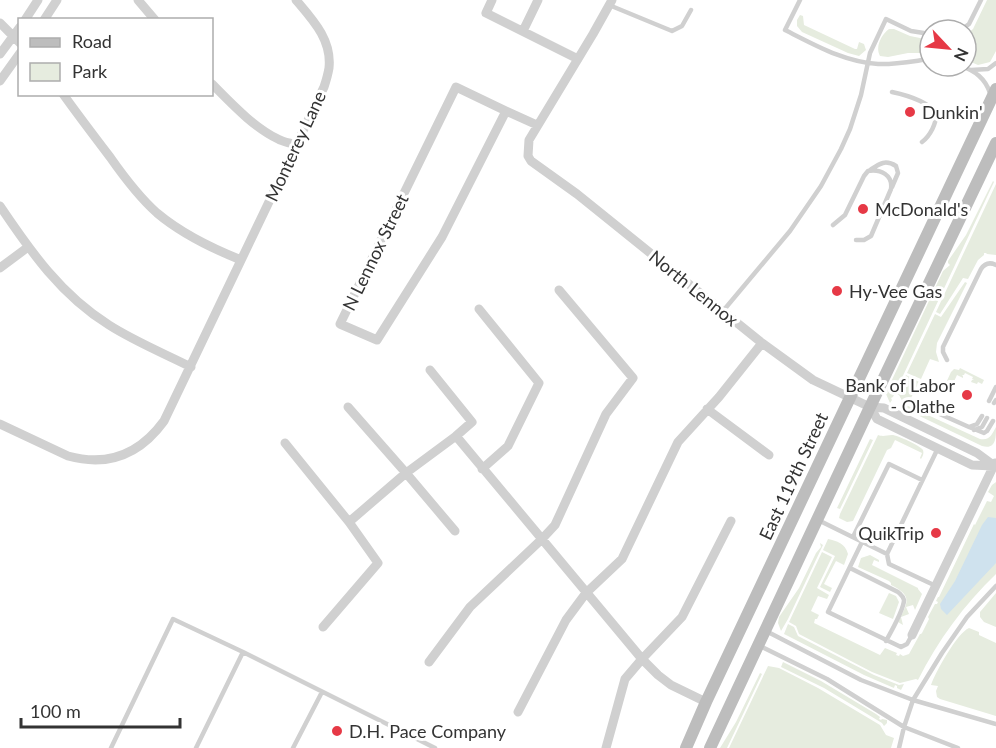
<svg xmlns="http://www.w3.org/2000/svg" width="996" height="748" font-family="Lato,sans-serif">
<rect width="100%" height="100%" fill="#fff"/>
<path fill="#e6ecdf" d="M987,0h9v51l-6,11 -12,3 -12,-5v-26l1,2 3,-2 -1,-2 4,-3z
M800,15l3,1 1,9 51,24h2l2,-7 5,2 2,6 -7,6 -11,-3 -46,-21 -5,-6v-6z
M889,29h5l16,7 20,4v13h-22l-20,4 -8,-1c-5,-9 1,-21 9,-27z
M993,181l1,1 -101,215 -2,1 1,2 -2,3 -4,-9 2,-5 1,1 2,-3 -1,-3 53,-113 7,-6 -2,-2v-2l18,-26z
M996,184v71l-9,-1 -1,-1h-2v2l-6,5 -10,19 -5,-1 -23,36 -4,-2z
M965,282l2,1 -30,60 -1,9 3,10 -9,-3 -9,20 -14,-6 28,-59 6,3z
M960,368l24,12 -2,4 -4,-2 -1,2 -6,-2 1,-2h2l-2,-1 1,-2 -8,-4 -1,2h-2l1,1v2l-6,-3 -6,13 -2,-1 1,-2 -2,1 -3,-1 6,-13 3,-3 5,1z
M906,375l13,7 -10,20h-2l-1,3 74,34c10,2 12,-5 16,-12 0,11 0,23 -14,19l-75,-36 -8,-15 -2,-1z
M878,435c6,2 8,0 14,0 5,0 29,11 31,15 1,4 0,6 -2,9l-1,-1 2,-5 -27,-13 -4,8 -4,2 -34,71 -6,1 -8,-4 1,-4z
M870,439l3,1 -33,69 -3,-1z
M996,482v92c-32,31 -58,66 -78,106l-2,-1 -16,4 -28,-11 -73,-38 -3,-8 -7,-4 33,-70 10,5 -15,31 12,7 -2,4 -9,-3 -7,15 8,4 -2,4h-2l-1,4 66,32 5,-7 12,5 -1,2 3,1 1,-2 3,2 6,-2 11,-20h1l1,-1 7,-14 -1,-2 7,-13h2l1,-2 -2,-1 2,-4h1l35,-73 1,1 12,-24 4,1 3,-6 -6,-4 4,-7z
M828,539c9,2 17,4 20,15l-4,11 -8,-4 -12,23 8,4 -2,4 -10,-5 15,-31 -12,-6z
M820,543l3,2 -35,74 -7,12 -3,-8 1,-6 20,-29 17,-35 5,-6z
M870,555l9,5v2l-5,-2 -2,5 46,23v1l4,5 -7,16 -2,-5 -7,2 3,7 -8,3 2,8 -5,-3c10,-20 15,-26 -7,-37v-2l-2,-2 -31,-14 3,-9z
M889,593l7,3 3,6 -6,17 -14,-6z
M996,593v34l-12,-5 -4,-5v-5z
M788,624l6,3 4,9 76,39 25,10 5,-1 -3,6 -4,-2v-2l-2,-1 -1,3 -30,-13 -76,-39 -4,-2z
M969,628l10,4v3l17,8v73l-56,-17 -3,-2 -1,-6 2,-5 -7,-1c4,-12 26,-52 38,-57z
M783,662l38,19 55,33 4,3 -1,2 2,1 1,-1 5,1v3l-3,3 -2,-3 -58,-35 -43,-21z
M768,666l11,2 39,20 62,37 6,10 8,3 -3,10h-162z
M760,673l2,1 -35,74h-7l16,-26z"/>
<path fill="#cfe2ee" d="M988,517l8,1v45l-49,52 -6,-6 -1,-5 15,-23 27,-56z"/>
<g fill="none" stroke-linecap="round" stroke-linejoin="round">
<path stroke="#d0d0d0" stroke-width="4.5" d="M800,0l-15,30c30,15 59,32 93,34 15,1 36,-3 52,-5
M609,5l63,26 10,-5 9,-16
M961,30l8,-6 12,-24
M961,66c14,5 24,12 29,27
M971,70l17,-1 8,-6
M892,92c14,3 35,9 44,21 1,10 -6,23 -14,29
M870,170c9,-6 15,-11 26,-4l2,7 -6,14
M833,225l12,-10 19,-39 4,-5c13,-2 25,4 23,18l-20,47 -7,4h-8
M723,311l67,-80 31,-45 20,-37 9,-20 11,-34 9,-42 16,-34 25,12 19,3
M947,360l-4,-8v-5l38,-78c4,-6 9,-7 15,-4
M989,401l7,-14
M994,403l2,-3
M924,407l45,20 8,-3 5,-8
M969,427l15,6 3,-2 6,-10
M974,430l8,-3 5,-9
M818,520l69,34
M853,537l36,-73 33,16
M862,542l-34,70 73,35 6,-3 5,-9
M850,568l48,24c3,3 5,4 6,8 0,9 -13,32 -18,41
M936,586l-47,-22 -2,-10 51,-106
M766,631l95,49 52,20 83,24
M760,646l67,33 77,48 54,21
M111,748l62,-129 70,33
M196,748l47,-96 192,96
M293,748l29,-56
M899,748l5,-21 9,-27 29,-47 25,-36 29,-31"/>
<path stroke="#d0d0d0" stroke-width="9" d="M138,0l17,20
M492,0l-6,13 92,46
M612,0l-19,34 -64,106 -1,16 3,5 46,33 185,149 51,37 57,27 14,1 4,2 89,43 19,14
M25,20l13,-20
M44,20l13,-20
M0,23l20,20
M523,31l15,-31
M0,54l20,-27
M0,81l20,-28
M212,84c18,18 42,44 66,55 5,3 12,4 18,6
M63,94c15,21 31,42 47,63 14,20 29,40 47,56 25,21 54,35 84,47
M506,111l-50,-24 -116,237 37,16 65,-103 64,-126 31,14
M0,206c31,46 61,89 109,119 25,16 54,28 82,42
M0,268l28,-21
M479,309l60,74 -31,63 -26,23
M430,370l42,52 -16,14
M348,407l58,66 49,58
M870,407l7,12 95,46 21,1
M707,409l62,46
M0,424l68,32c40,11 72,-2 96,-35l160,-334c2,-6 4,-13 5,-19 3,-28 -16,-48 -33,-68
M285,443l64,79 29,41 -55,64
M349,522l57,-49 50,-37 186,223 16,16 13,10 35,17
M912,635l83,-172
M429,662l41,-55 72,-68 13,-14 51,-111 27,-36 -74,-88
M518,712l48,-92 20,-27 36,-34 56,-117 41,-45 43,-54
M606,748l19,-69 17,-20 40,-42 49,-96"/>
<path stroke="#bdbdbd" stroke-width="12" d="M686,748l20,-46 290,-613
M710,748l160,-341 126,-264"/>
</g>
<g fill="#e63946" stroke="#fff" stroke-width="2">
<circle cx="910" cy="112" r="6"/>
<circle cx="863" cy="209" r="6"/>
<circle cx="837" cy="291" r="6"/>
<circle cx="967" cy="395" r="6"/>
<circle cx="936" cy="533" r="6"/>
<circle cx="337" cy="731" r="6"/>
</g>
<g text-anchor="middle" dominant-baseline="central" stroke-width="6" stroke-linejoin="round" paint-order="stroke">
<g font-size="18" fill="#333" stroke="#fff" text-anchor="start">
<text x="922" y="112">Dunkin'</text>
<text x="875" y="209">McDonald's</text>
<text x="849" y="291">Hy-Vee Gas</text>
<text x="955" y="385" text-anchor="end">Bank of Labor<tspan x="955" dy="21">- Olathe</tspan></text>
<text x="924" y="533" text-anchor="end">QuikTrip</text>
<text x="349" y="731">D.H. Pace Company</text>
</g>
<g font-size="18" fill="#333" stroke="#fff">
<text transform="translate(295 146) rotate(-65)">Monterey Lane</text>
<text transform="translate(375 252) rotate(-64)">N Lennox Street</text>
<text transform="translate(694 288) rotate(39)">North Lennox</text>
<text transform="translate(793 476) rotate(-65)">East 119th Street</text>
</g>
</g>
<rect x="18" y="18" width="195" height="78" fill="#ffffff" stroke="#adadad" stroke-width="1.5"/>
<rect x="30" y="38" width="30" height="9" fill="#bdbdbd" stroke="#adadad" stroke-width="1.5"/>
<text x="72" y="48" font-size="18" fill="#333333">Road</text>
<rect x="30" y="63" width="30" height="18" fill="#e6ecdf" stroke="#adadad" stroke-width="1.5"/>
<text x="72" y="78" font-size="18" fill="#333333">Park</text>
<g transform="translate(948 48) rotate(116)"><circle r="28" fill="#ffffff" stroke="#adadad" stroke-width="1.5"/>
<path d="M0-4.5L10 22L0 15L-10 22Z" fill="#e63946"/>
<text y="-9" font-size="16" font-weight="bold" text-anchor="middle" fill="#333333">N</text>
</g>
<path d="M21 718v9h159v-9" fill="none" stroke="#333333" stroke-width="3"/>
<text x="30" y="718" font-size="18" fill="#333333" stroke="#ffffff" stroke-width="4.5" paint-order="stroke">100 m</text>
</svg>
